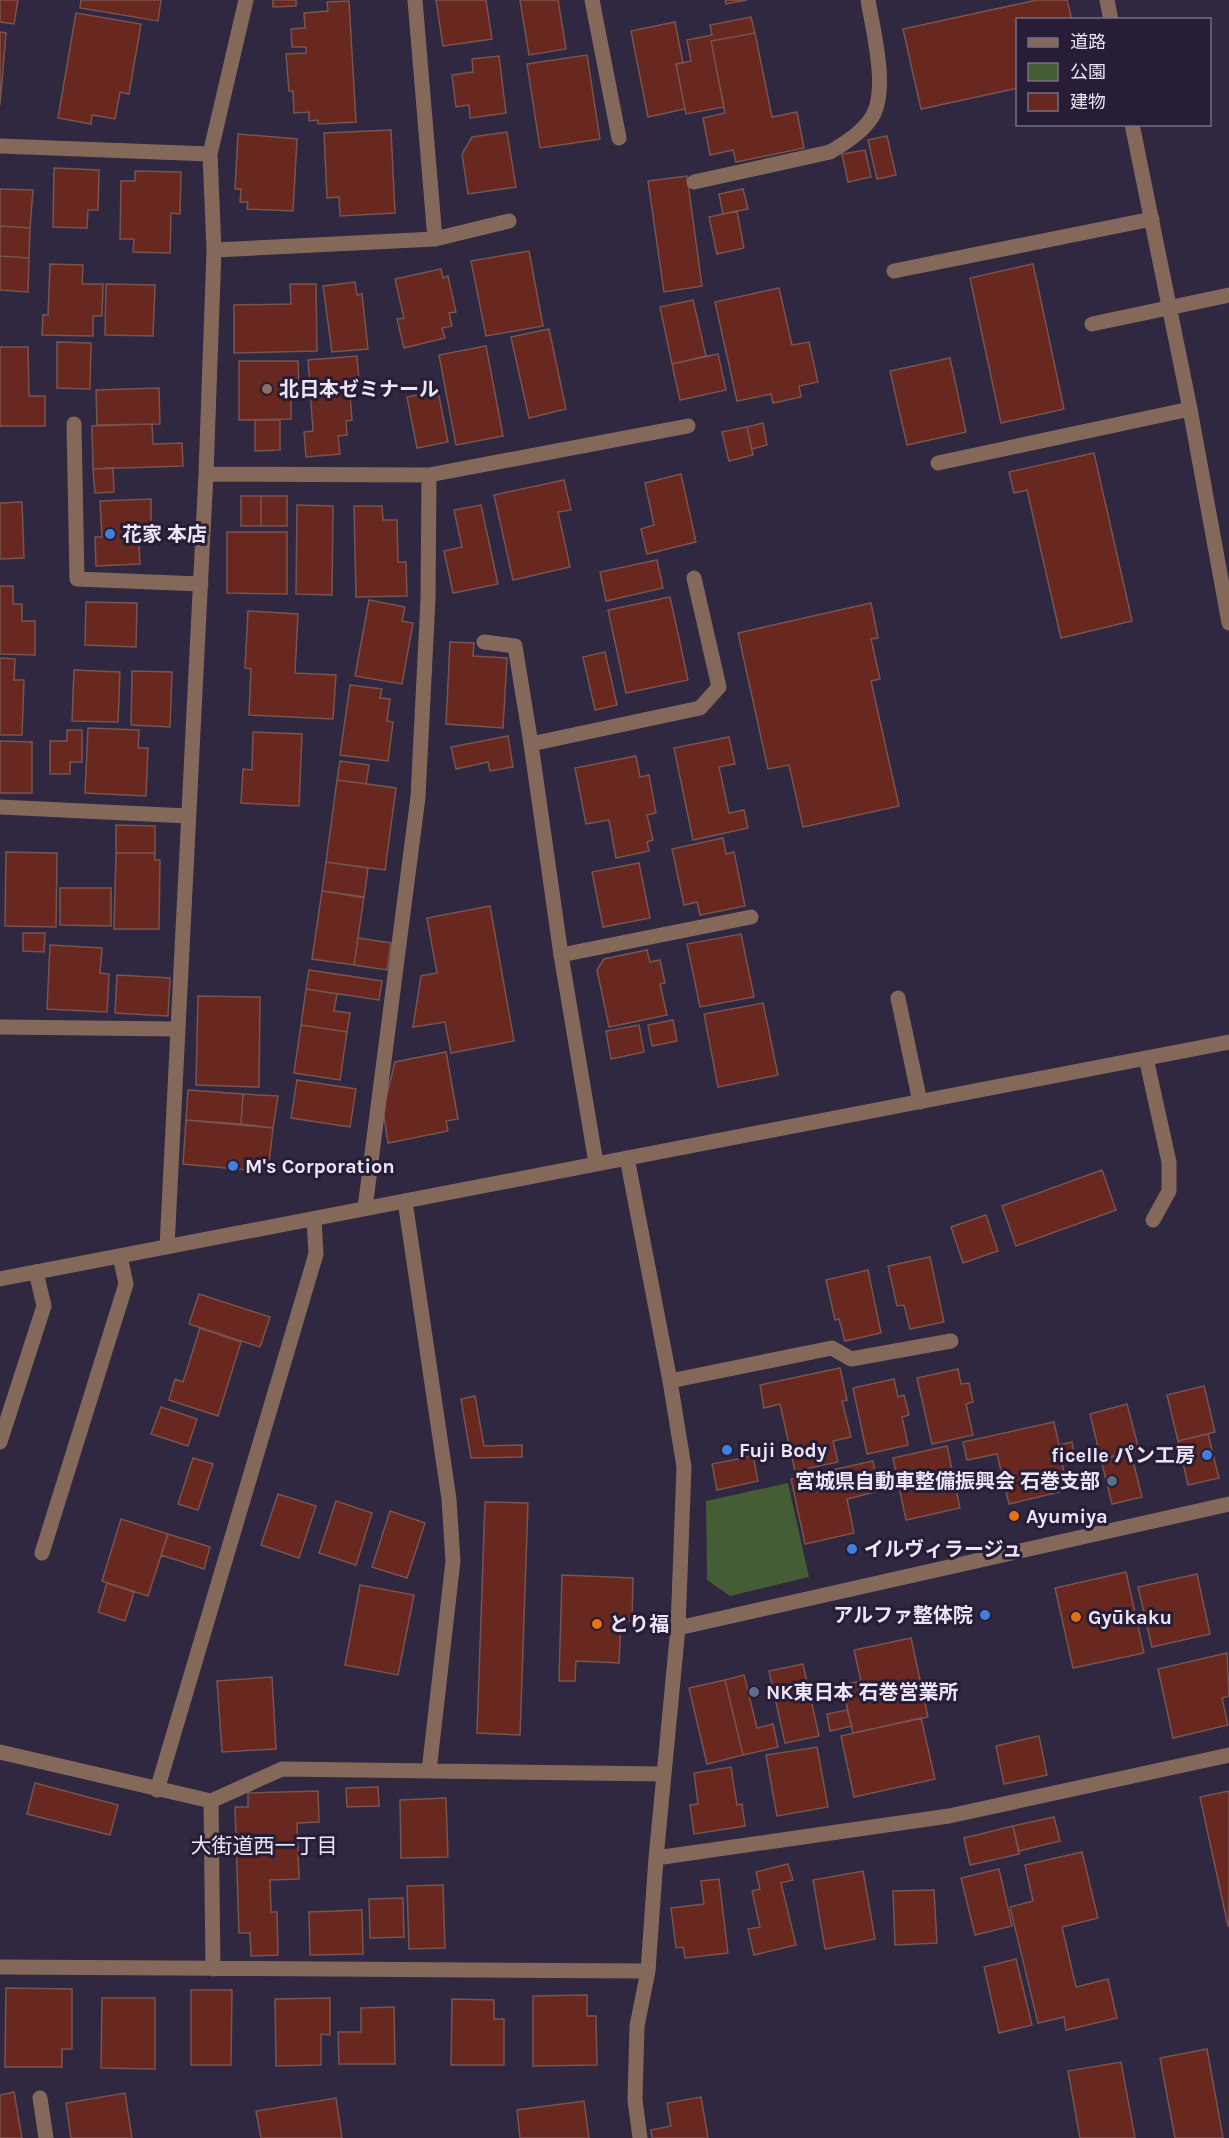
<svg xmlns="http://www.w3.org/2000/svg" width="1229" height="2138" font-family="Karla,'Noto Sans JP',sans-serif">
<rect width="100%" height="100%" fill="#302741"/>
<path fill="#455d34" d="M788,1483l21,94 -79,19 -23,-16 -1,-79z"/>
<path fill="#68271f" stroke="#77554f" stroke-width="1.5" d="M0,0h18l-4,24 -14,-2z
M81,0h80l-3,21 -78,-13z
M273,0h23v6l-23,1z
M436,0h50l6,39 -49,7z
M520,0h38l8,49 -37,6z
M725,0h22l-21,4z
M1037,0h30l5,20h-54v68l-97,21 -18,-80z
M349,1l7,121 -38,2v-4l-9,1v-9l-15,1 -1,-22h-4l-3,-37 20,-1v-6h-14l-1,-18 14,-1 -1,-15 24,-2 -1,-9z
M76,13l65,11 -12,70 -9,-2 -5,27 -23,-4 -1,9 -33,-6z
M751,17l4,16 -44,8 13,66 -38,7 -10,-50 15,-3 -4,-21 25,-5 -2,-10z
M675,22l8,41 -7,1 9,45 -37,8 -17,-86z
M0,32l6,1 -6,72z
M755,33l17,84 25,-5 7,36 -68,14 -3,-12 -23,5 -7,-37 22,-5 -14,-72z
M587,55l13,84 -60,9 -13,-84z
M499,56l7,57 -36,5 -1,-13 -13,2 -4,-32 21,-3 -1,-13z
M391,130l4,83 -55,3 -1,-19 -12,1 -3,-65z
M507,132l9,55 -48,7 -6,-40 10,-17z
M238,134l59,5 -4,72 -46,-2 1,-7h-8l1,-13h-6z
M887,136l9,39 -19,4 -9,-39z
M865,150l6,27 -23,5 -6,-28z
M54,168l45,2 -1,40h-10l-1,18 -34,-1z
M135,171l46,1 -1,42 -9,-1 -1,40 -37,-1 1,-13h-14l1,-58h14z
M687,176l15,110 -38,6 -16,-111z
M0,189l33,1 -3,38 -30,-2z
M743,189l5,20 -25,5 -4,-20z
M737,211l7,37 -27,6 -8,-37z
M0,226l30,2 -1,30 -29,-2z
M529,251l14,75 -57,10 -15,-75z
M0,256l29,2 -1,34 -28,-2z
M50,264l33,1 -1,19h21l-1,32h-9v20l-51,-1 1,-20h5z
M1033,264l31,145 -63,14 -31,-145z
M441,269l2,9 5,-2 8,36 -7,1 3,13 -10,2 3,10 -41,10 -7,-29 7,-1 -9,-39z
M355,282l2,13 5,-1 6,55 -36,3 -9,-66z
M106,284l49,1 -2,51 -48,-1z
M290,284h26l1,67 -83,2v-48l57,-1z
M779,288l13,57 17,-3 9,40 -19,4 2,11 -28,6 -2,-9 -34,7 -22,-99z
M693,300l13,56 -34,8 -12,-57z
M549,329l17,80 -37,9 -18,-81z
M57,342l34,1 -1,46 -33,-1z
M486,346l17,90 -47,9 -17,-90z
M0,347h28l1,49h16v30h-45z
M718,354l8,36 -46,10 -8,-36z
M357,356l2,25 -10,1 3,38 -6,1 1,14 -9,1 2,18 -34,3 -2,-25 9,-1 -5,-71z
M950,358l16,74 -59,13 -17,-74z
M239,361h59l1,29h-8v29l-52,1z
M159,388l1,36 -63,1 -1,-35z
M438,391l10,51 -31,6 -10,-51z
M255,420h25v30l-25,1z
M763,423l4,22 -15,4 -5,-22z
M152,424l1,20 29,-1 1,23 -90,3 -1,-43z
M747,427l6,28 -24,6 -7,-29z
M1094,453l38,168 -71,17 -34,-148 -13,3 -5,-21z
M113,468l1,24 -19,1 -2,-24z
M681,474l15,68 -49,12 -6,-25 13,-4 -9,-42z
M564,480l7,30 -13,2 12,55 -57,13 -19,-85z
M241,496h20v30h-20z
M261,496h26v30h-26z
M151,499v28h-13l2,37 -44,2 -1,-29h7l-2,-36z
M22,502l2,56 -24,1v-56z
M297,505l36,1 -1,89 -36,-1z
M481,505l17,79 -45,9 -9,-42 18,-4 -8,-37z
M354,506h28l1,14h14l1,42h8l1,34 -51,1z
M227,532h60v62l-60,-1z
M657,560l6,28 -57,13 -6,-29z
M0,586h13v18h9v17h13v34l-35,-1z
M670,597l18,83 -62,13 -18,-83z
M369,600l36,7 -3,14 11,2 -11,61 -47,-8z
M86,602l51,1 -1,44 -51,-2z
M871,603l7,35 -7,1 9,40 -9,2 28,125 -96,21 -14,-62 -21,4 -30,-136z
M248,611l50,3 -3,59 41,2 -3,44 -84,-4 2,-46 -6,-1z
M450,642l24,1 -1,13 34,2 -4,70 -57,-4z
M605,652l12,53 -22,5 -12,-53z
M0,658l15,1 -1,21h10l-2,55h-22z
M74,670l46,2 -2,50 -46,-1z
M132,671l40,1 -2,55 -39,-2z
M350,685l32,4 -2,9 10,1 -3,22 6,1 -5,39 -48,-6z
M88,728l51,2 -1,18h10l-2,48 -61,-3z
M67,730h15v32h-12v12h-20v-33h17z
M253,732l49,2 -3,72 -58,-3 2,-34 9,1z
M508,736l5,31 -23,4 -2,-9 -32,7 -5,-22z
M729,737l6,27 -16,3 10,46 15,-3 4,18 -55,12 -19,-92z
M0,741l32,1v51h-32z
M636,756l4,21 9,-2 7,38 -9,2 6,25 -6,2 2,9 -33,7 -7,-38 -23,4 -11,-56z
M340,761l29,4 -3,19 -29,-4z
M337,780l59,8 -11,82 -59,-8z
M116,825l39,1v27h-39z
M723,838l3,16 8,-2 11,54 -45,9 -3,-13 -13,3 -12,-56z
M6,852l51,1 -1,74 -51,-1z
M116,853h39v7h5l-1,69h-45z
M326,862l42,6 -4,30 -42,-7z
M639,863l11,55 -47,9 -11,-55z
M60,888h51v38l-51,-1z
M322,891l42,6 -10,68 -42,-6z
M490,906l24,135 -63,12 -6,-31 -32,5 8,-51 16,-3 -10,-55z
M23,933h22l-1,19 -21,-1z
M741,934l13,63 -54,10 -13,-63z
M358,938l33,5 -4,27 -33,-5z
M50,945l52,3 -2,25 9,1 -2,38 -60,-3z
M647,950l3,12 10,-2 5,23 -5,1 7,31 -58,12 -12,-57 7,-11z
M309,970l73,11 -3,19 -73,-11z
M117,975l53,3 -2,38 -53,-3z
M306,989l31,5 -3,17 16,2 -3,19 -46,-7z
M198,996l62,1 -1,90 -63,-2z
M763,1003l15,72 -60,12 -14,-73z
M673,1020l4,21 -25,5 -4,-21z
M301,1025l46,7 -7,48 -46,-7z
M639,1025l5,27 -33,7 -5,-28z
M446,1052l12,67 -12,2 2,10 -60,12 -5,-33 12,-48z
M297,1080l59,9 -6,38 -59,-9z
M188,1090l55,4 -2,30 -55,-4z
M243,1094l35,2 -5,32 -32,-4z
M186,1120l87,8 -5,44 -85,-8z
M1102,1170l14,40 -100,36 -14,-40z
M986,1215l12,36 -35,12 -12,-36z
M930,1257l14,65 -34,7 -6,-24 -7,1 -9,-40z
M868,1270l13,63 -36,8 -6,-22 -4,1 -9,-40z
M199,1294l71,23 -10,30 -71,-23z
M200,1328l41,14 -23,74 -49,-16 6,-21 8,3z
M840,1368l7,32 -5,1 9,36 -18,4 5,21 -43,9 -15,-67 -16,4 -4,-23z
M958,1369l3,15 8,-1 4,19 -7,2 7,31 -41,9 -15,-66z
M894,1379l4,18 6,-2 5,20 -7,2 6,28 -41,9 -14,-66z
M1204,1386l11,46 -37,9 -11,-46z
M475,1396l9,50 38,-1v12l-51,1 -10,-59z
M1127,1404l12,46 -38,9 -11,-45z
M161,1407l36,12 -9,27 -37,-12z
M1054,1422l5,23 13,-3 2,13 -13,3 7,32 -59,14 -12,-50 -30,6 -4,-18z
M1208,1434l11,44 -31,7 -10,-44z
M947,1446l13,62 -54,12 -13,-62z
M1131,1453l11,44 -30,7 -11,-45z
M753,1456l5,25 -41,9 -5,-26z
M193,1458l20,6 -15,46 -20,-6z
M873,1461l6,30 -32,8 7,34 -49,11 -14,-65z
M278,1494l38,12 -17,52 -38,-13z
M336,1501l36,12 -16,52 -37,-12z
M485,1502l43,1 -8,232 -43,-2z
M390,1511l35,12 -18,55 -35,-11z
M121,1519l47,15 -20,62 -46,-15z
M168,1534l42,13 -6,22 -43,-14z
M1126,1572l18,81 -71,15 -18,-80z
M1197,1574l13,60 -58,13 -14,-60z
M562,1575l71,3 -1,43 -11,-1 -2,43 -43,-2 -1,20h-16z
M107,1583l27,9 -9,29 -27,-9z
M360,1585l54,10 -16,80 -53,-10z
M911,1638l17,79 -75,16 -11,-48 19,-4 -7,-31z
M1227,1653l2,43 -7,2 6,27 -55,13 -15,-69z
M803,1664l16,72 -34,7 -16,-72z
M744,1675l13,53 16,-4 5,23 -35,8 -18,-75z
M272,1677l4,72 -54,3 -5,-71z
M725,1680l18,75 -36,9 -18,-76z
M847,1710l5,16 -22,5 -3,-17z
M921,1718l14,61 -81,18 -13,-61z
M1039,1736l8,39 -43,9 -8,-38z
M817,1747l11,60 -51,9 -11,-61z
M731,1767l6,38 5,-1 3,22 -51,8 -4,-29 8,-1 -4,-31z
M35,1783l83,22 -8,30 -83,-21z
M378,1787l1,19 -32,1 -1,-19z
M318,1791l1,31 -22,1 2,56 -29,1 1,32h6l1,43 -27,1 -1,-23h-11l-4,-126h13v-14z
M1229,1791v135h-1l-28,-129z
M446,1798l2,59 -47,1 -1,-58z
M1054,1817l6,24 -41,10 -6,-25z
M1013,1826l6,28 -49,11 -6,-27z
M1082,1852l16,66 -36,9 14,60 32,-8 9,39 -51,12 -2,-13 -26,6 -28,-116 23,-6 -8,-36z
M788,1864l5,16 -12,3 15,62 -42,10 -6,-26 12,-2 -8,-36 8,-2 -4,-17z
M999,1869l13,57 -37,9 -14,-57z
M863,1871l12,68 -50,10 -12,-69z
M719,1879l9,74 -43,5 -2,-11 -7,1 -5,-40 33,-4 -3,-23z
M443,1885l2,63 -36,1 -2,-63z
M934,1890l3,53 -42,2 -2,-54z
M403,1898l1,39 -34,1 -1,-39z
M362,1910l1,44 -53,1 -1,-43z
M1016,1959l16,66 -33,8 -15,-66z
M6,1988l66,1v60h-10v18h-57z
M191,1990h41l-1,75h-40z
M587,1995v21h9l1,49 -64,1v-70z
M102,1998h53v71l-54,-1z
M330,1998v37l-9,-1v31l-45,1 -1,-67z
M452,1999l42,1v19h10v46h-53z
M394,2007l1,57h-56l-1,-32h23v-24z
M1207,2049l16,89h-48l-15,-80z
M1121,2062l14,76h-55l-12,-67z
M14,2092l8,46h-22v-43z
M125,2093l7,45h-61l-5,-35z
M701,2097l7,41h-56l-1,-8 20,-4 -4,-23z
M336,2098l6,40h-81l-5,-27z
M584,2101l5,37h-69l-3,-28z"/>
<g fill="none" stroke-linecap="round" stroke-linejoin="round">
<path stroke="#846859" stroke-width="15" d="M592,0l27,138
M694,182l136,-30c14,-8 30,-18 40,-32 20,-26 3,-89 -2,-120
M894,271l258,-52
M1092,324l137,-29
M938,463l252,-54
M484,642l31,4 16,98
M561,955l190,-38
M898,998l22,104
M0,1027l177,2
M670,1381l162,-33 19,11 100,-18
M40,2098l6,40"/>
<path stroke="#846859" stroke-width="15" d="M415,0l20,239
M1107,0l4,20
M1132,124l58,285 39,214
M0,146l210,8
M214,250l221,-11 74,-18
M74,424l3,155 124,5
M206,474l223,1 259,-49
M0,807l188,9
M1146,1058l23,104v29l-16,29
M627,1158l43,223 14,86 -6,161 -22,230 -8,113 -11,55 -2,74 5,38
M596,1163l-35,-208 -30,-211 169,-36 19,-21 -25,-109
M405,1201l44,298 4,62 -24,210
M365,1208l53,-411 10,-198 1,-124
M167,1247l39,-773 8,-224 -4,-96 36,-154
M0,1442l44,-136 -8,-34
M42,1553l84,-269 -6,-28
M678,1628l551,-124
M0,1752l211,49 71,-32 381,5
M157,1790l159,-536 -2,-35
M211,1801l2,168
M656,1858l293,-42 280,-61
M0,1967l648,4"/>
<path stroke="#846859" stroke-width="15" d="M0,1279l1229,-237"/>
</g>
<circle fill="#8d6e63" stroke="#271d36" stroke-width="2" cx="267" cy="389" r="6"/>
<g fill="#3f7fe0" stroke="#271d36" stroke-width="2">
<circle cx="110" cy="534" r="6"/>
<circle cx="233" cy="1166" r="6"/>
<circle cx="727" cy="1450" r="6"/>
<circle cx="1207" cy="1455" r="6"/>
<circle cx="852" cy="1549" r="6"/>
<circle cx="985" cy="1615" r="6"/>
</g>
<g fill="#5c6f8a" stroke="#271d36" stroke-width="2">
<circle cx="1112" cy="1481" r="6"/>
<circle cx="754" cy="1692" r="6"/>
</g>
<g fill="#e8710a" stroke="#271d36" stroke-width="2">
<circle cx="1014" cy="1516" r="6"/>
<circle cx="1076" cy="1617" r="6"/>
<circle cx="597" cy="1624" r="6"/>
</g>
<g text-anchor="middle" dominant-baseline="central" stroke-width="6" stroke-linejoin="round" paint-order="stroke">
<g font-size="20" font-weight="bold" fill="#ebe5f6" stroke="#271d36" text-anchor="start">
<text x="279" y="389">北日本ゼミナール</text>
<text x="122" y="534">花家 本店</text>
<text x="245" y="1166">M's Corporation</text>
<text x="739" y="1450">Fuji Body</text>
<text x="1195" y="1455" text-anchor="end">ficelle パン工房</text>
<text x="1100" y="1481" text-anchor="end">宮城県自動車整備振興会 石巻支部</text>
<text x="1026" y="1516">Ayumiya</text>
<text x="864" y="1549">イルヴィラージュ</text>
<text x="973" y="1615" text-anchor="end">アルファ整体院</text>
<text x="1088" y="1617">Gyūkaku</text>
<text x="609" y="1624">とり福</text>
<text x="766" y="1692">NK東日本 石巻営業所</text>
</g>
<g font-size="21" fill="#ebe5f6" stroke="#271d36">
<text x="264" y="1846">大街道西一丁目</text>
</g>
</g>
<rect x="1016" y="18" width="195" height="108" fill="#271d36" stroke="#756d83" stroke-width="1.5"/>
<rect x="1028" y="38" width="30" height="9" fill="#846859" stroke="#756d83" stroke-width="1.5"/>
<text x="1070" y="48" font-size="18" fill="#ebe5f6">道路</text>
<rect x="1028" y="63" width="30" height="18" fill="#455d34" stroke="#756d83" stroke-width="1.5"/>
<text x="1070" y="78" font-size="18" fill="#ebe5f6">公園</text>
<rect x="1028" y="93" width="30" height="18" fill="#68271f" stroke="#756d83" stroke-width="1.5"/>
<text x="1070" y="108" font-size="18" fill="#ebe5f6">建物</text>
</svg>
